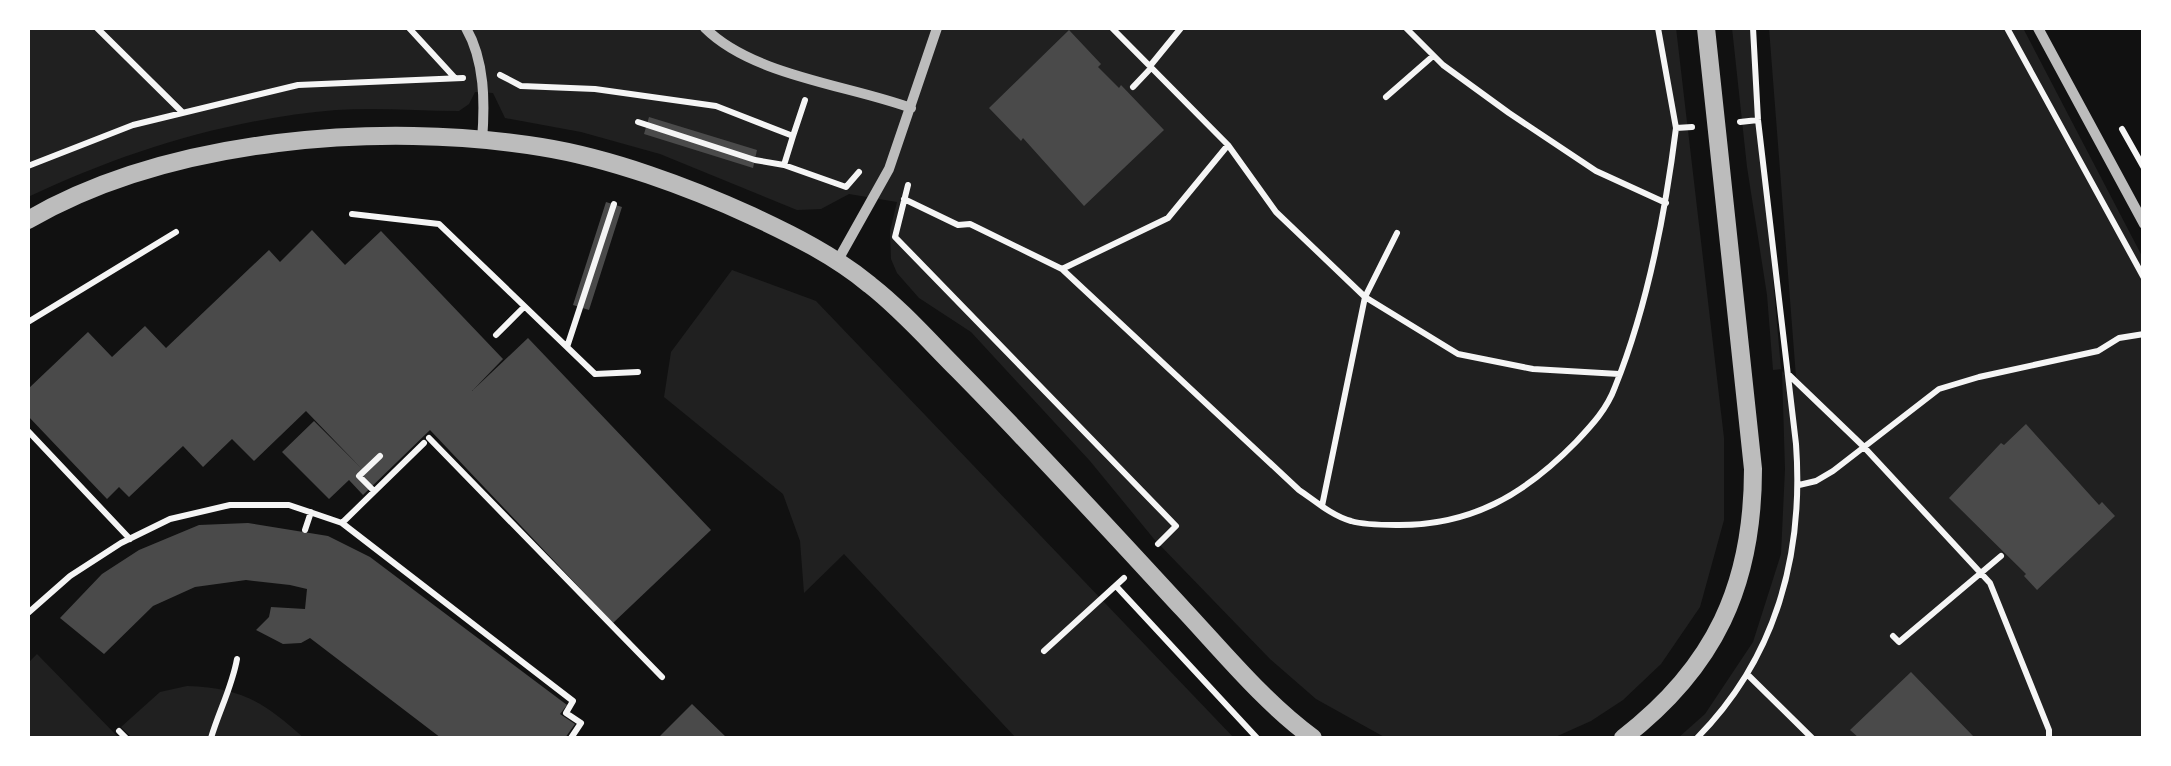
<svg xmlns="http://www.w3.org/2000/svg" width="2171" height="766" font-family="'DejaVu Sans',sans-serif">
<rect width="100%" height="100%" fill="#111"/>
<path fill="#202020" d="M28,28h1648l48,410v82l-24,87 -39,57 -38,36 -32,21 -38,17h-167l-70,-39 -46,-40 -116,-120 -64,-78 -119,-129 -52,-34 -22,-25 -6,-14 -1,-28 7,-29 -48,-8 -28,15 -24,1 -137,-56 -79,-22 -76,-14 -12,-25 -18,-1 -6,12 -10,7c-40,0 -82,-4 -123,-1 -107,9 -211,41 -308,87z
M1732,28h19l30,341 -8,1 -6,-75 -20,-128z
M1769,28h254l120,230v480h-465l27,-24 48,-72 28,-88 4,-85 -3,-98 66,65 4,-2 -56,-57z
M732,270l84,31 418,437h-218l-172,-184 -40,39 -4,-52 -17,-47 -119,-97 7,-45z
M37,654l82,84h-91v-75z
M187,686c55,2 77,16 117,52h-172l-11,-11 39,-35z"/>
<path fill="#4a4a4a" d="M1069,30l32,34 -3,3 21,21 2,-3 43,45 -80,76 -61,-68 -2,3 -32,-33z
M649,117l108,33 -4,18 -109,-34z
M606,202l16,5 -33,103 -16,-5z
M312,230l33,35 36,-34 122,128 -31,32 56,-53 183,192 -98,93 -183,-193 -67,65 -14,-15 -20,19 -47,-47 32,-31 48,48 -56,-58 -52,50 -22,-22 -29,28 -20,-21 -54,51 -10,-10 -12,12 -79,-83v-27l60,-57 24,25 33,-31 21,22 103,-98 11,12z
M2026,424l73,81 3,-3 13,14 -78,74 -13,-14 2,-2 -77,-76 52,-55 3,2z
M248,523l80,13 42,21 197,148 -7,9 15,10 -10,14h-124l-131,-100 -9,5 -18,1 -27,-14 13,-13 2,-10 34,2 2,-20 -17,-4 -44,-5 -51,7 -42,19 -49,48 -44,-36 42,-44 37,-24 60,-25z
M1911,672l64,66h-116l-9,-8z
M692,704l35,34h-69z"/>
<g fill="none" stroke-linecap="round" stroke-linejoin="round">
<path stroke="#f5f5f5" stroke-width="6" d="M97,28l84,83
M409,28l46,50
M1112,28l116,117 48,67 89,85 93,57 75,15 86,5
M1406,28l37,37 66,48 87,58 70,32
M1658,28l18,100
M2007,28l137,250
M1150,66l31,-38
M500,75l21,11 74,3 121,17 77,30 -9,29 62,22 13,-15
M1133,87l18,-19
M1386,97l47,-41
M638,122l117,38 29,5
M1740,122l18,-2
M2122,129l22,39
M793,136l12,-36
M28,166l105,-41 165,-40 165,-7
M908,185l-13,52 281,289 -18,18
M904,199l54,26 12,-1 92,45 237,221c15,10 33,26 52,31 13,4 31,4 45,4 75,1 128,-30 180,-83 16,-17 31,-33 39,-55 33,-82 50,-171 61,-259l16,-1
M352,214l87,10 156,150 43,-2
M1062,269l106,-51 60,-73
M28,322l148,-90
M496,335l28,-28
M567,347l47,-143
M1788,374l75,72 127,137 59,147v8
M28,431l102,108
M429,438l233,239
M1799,485l17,-4 17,-10 106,-82 40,-12 119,-26 21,-13 25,-4
M374,491l-15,-15 21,-20
M1322,506l43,-209 32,-64
M342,523l82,-80
M305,530l6,-18
M1116,586l141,152
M28,613l42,-37 51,-33 49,-24 60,-14h59l53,18 231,178 -7,12 15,10 -10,15
M1893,636l6,6 102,-86
M1044,651l80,-73
M1749,676l63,62
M119,731l7,7
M211,738c8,-27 21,-51 26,-79
M1697,738c79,-80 107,-183 99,-294l-38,-324 -5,-92"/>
<path stroke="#bcbcbc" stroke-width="10" d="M466,28c19,33 19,75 16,113
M705,28c48,48 144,57 206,80
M2038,28l106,196
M838,260l51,-91 48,-141"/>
<path stroke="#bcbcbc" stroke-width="18" d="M28,220c142,-82 353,-99 513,-73 69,11 148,40 211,69 41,19 83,40 118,69 32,25 59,56 88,85 77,78 151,159 225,239 42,45 81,93 130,129
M1623,738c92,-71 130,-153 130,-269l-47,-441"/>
</g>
<rect width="2171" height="766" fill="none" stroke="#ffffff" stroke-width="60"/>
</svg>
